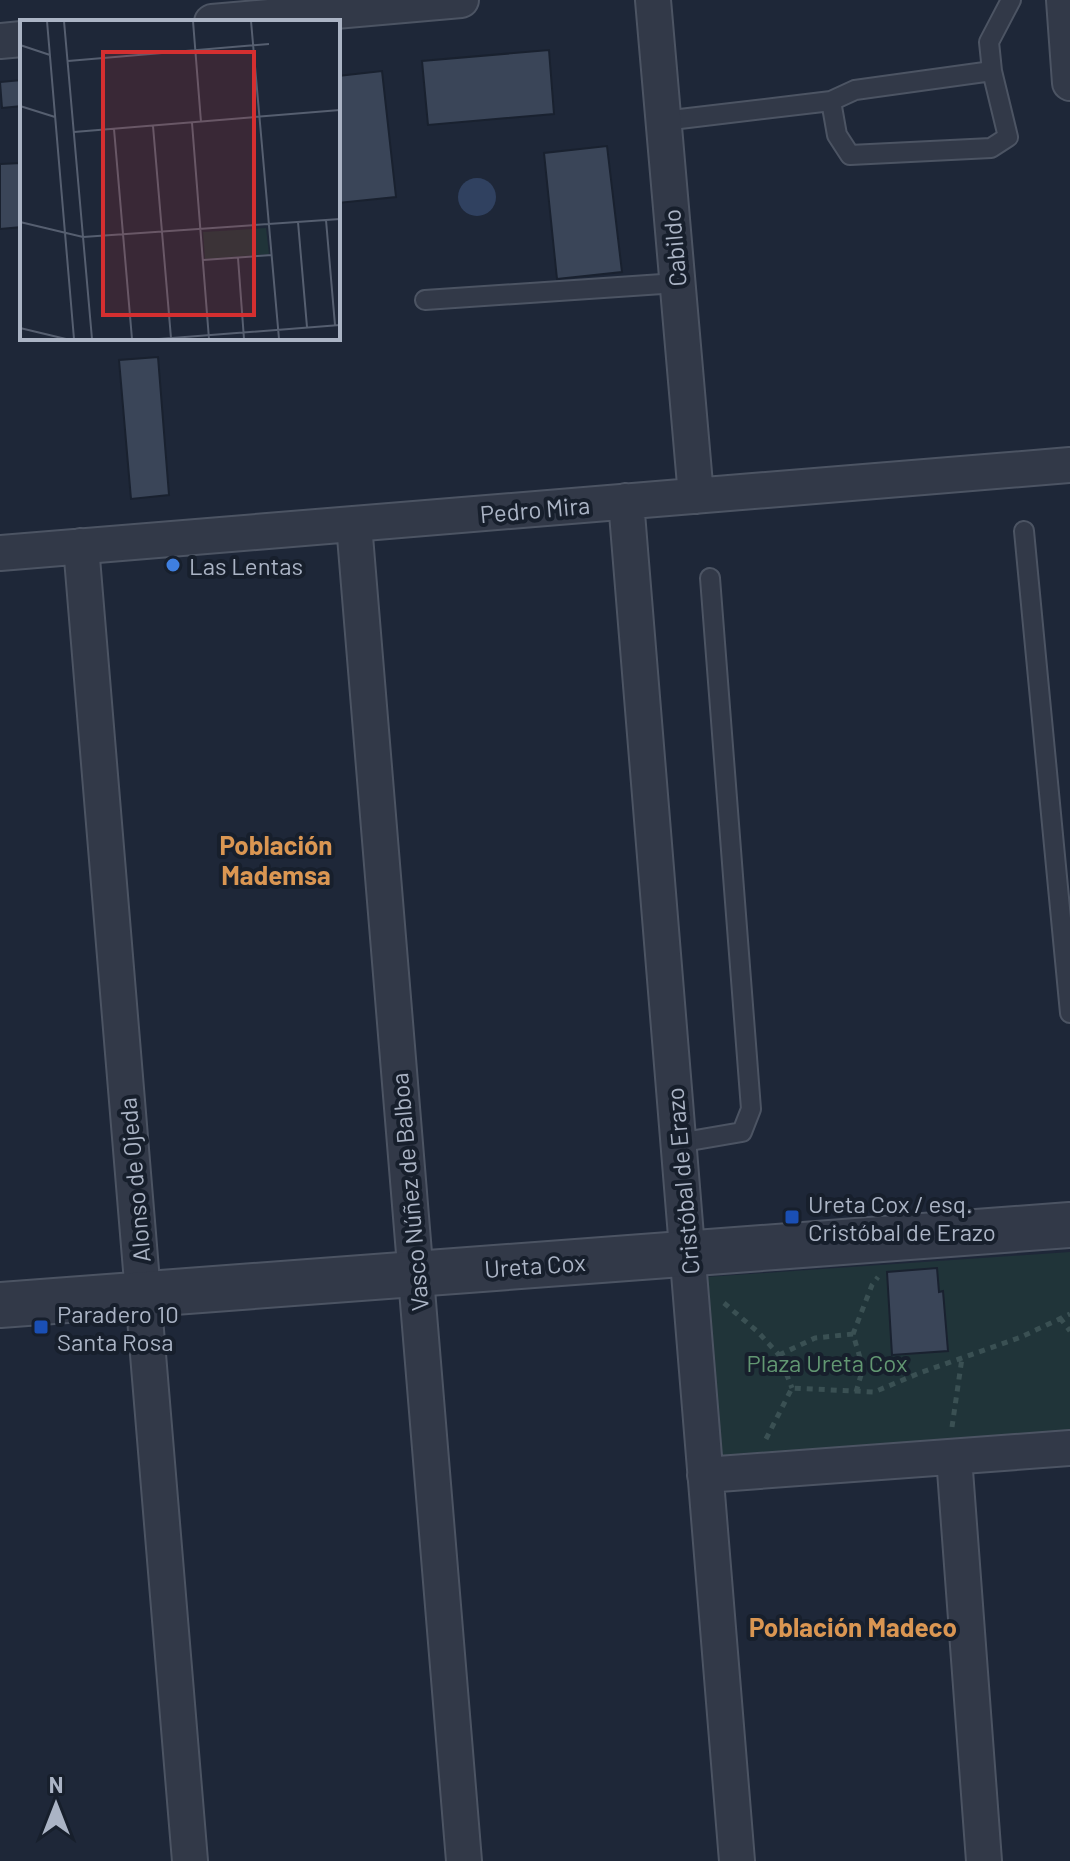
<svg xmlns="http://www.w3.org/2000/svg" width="1070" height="1861" font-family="Barlow,sans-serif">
<rect width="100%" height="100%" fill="#1e2738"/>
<path fill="#203439" d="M1070,1252v185l-348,26 -16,-186z"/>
<path fill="#304160" d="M458 197a19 19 0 1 1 38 0a19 19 0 1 1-38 0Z"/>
<path fill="#3a4558" stroke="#19212f" stroke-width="2" d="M549,50l5,64 -126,11 -6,-64z
M382,71l14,126 -58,6v-127z
M22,80v26l-20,2 -2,-26z
M607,146l15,126 -65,7 -13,-126z
M22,163v64l-22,2v-65z
M158,357l11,138 -38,4 -12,-139z
M937,1268l2,24 4,-1 5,60 -56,4 -5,-83z"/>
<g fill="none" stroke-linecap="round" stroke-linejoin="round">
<g stroke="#4c5463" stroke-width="22">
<path id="service" d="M992,71l-137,19 -24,11 6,34 13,20 141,-7 17,-11 -16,-66 -3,-29 22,-42
M663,121l168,-20
M425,300l252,-17
M1024,531l46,482
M678,1143l64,-11 9,-23 -41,-531"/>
</g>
<g stroke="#4c5463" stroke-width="38">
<path id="minor" d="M653,0l43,496
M1064,0l6,83
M212,22l249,-22
M0,41l22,-2
M626,501l111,1360
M354,524l110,1337
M81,546l109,1315
M0,553l1070,-88
M954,1457l30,404
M705,1475l365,-27"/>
</g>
<g stroke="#4c5463" stroke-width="48">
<path id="tertiary" d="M0,1305l1070,-80"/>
</g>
<path stroke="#3a5053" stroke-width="5" stroke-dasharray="6 6" stroke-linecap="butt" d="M724,1303l34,29 21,23 13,33
M1060,1318l10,13
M779,1355l36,-17 38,-4
M856,1392l7,-24 -10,-34 19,-49 6,-8
M952,1427l10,-69
M766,1439l26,-51 82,4 48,-20 99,-35 49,-23"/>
<use href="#service" stroke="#323948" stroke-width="18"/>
<use href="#minor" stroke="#323948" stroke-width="34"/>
<use href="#tertiary" stroke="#323948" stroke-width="44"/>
</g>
<circle fill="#3f7fe0" stroke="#171f2c" stroke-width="3" cx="173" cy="565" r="8"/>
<g fill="#1a4fb4" stroke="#171f2c" stroke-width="3">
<rect x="784" y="1209" width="16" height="16" rx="4"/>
<rect x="33" y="1319" width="16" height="16" rx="4"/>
</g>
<g text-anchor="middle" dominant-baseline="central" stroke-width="8" stroke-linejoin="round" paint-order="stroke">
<g font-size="24" fill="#abb4c5" stroke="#171f2c">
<text transform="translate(674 248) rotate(-95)">Cabildo</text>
<text transform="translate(535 509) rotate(-5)">Pedro Mira</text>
<text transform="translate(134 1180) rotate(-95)">Alonso de Ojeda</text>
<text transform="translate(682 1181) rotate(-95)">Cristóbal de Erazo</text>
<text transform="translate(409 1192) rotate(-95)">Vasco Núñez de Balboa</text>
<text transform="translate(535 1265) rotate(-4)">Ureta Cox</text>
</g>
<g font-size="24" fill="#abb4c5" stroke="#171f2c" text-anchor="start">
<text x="189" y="565">Las Lentas</text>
<text x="808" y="1203">Ureta Cox / esq.<tspan x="808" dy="28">Cristóbal de Erazo</tspan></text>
<text x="57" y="1313">Paradero 10<tspan x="57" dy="28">Santa Rosa</tspan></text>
</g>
<g font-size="24" fill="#629772" stroke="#171f2c">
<text x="827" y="1362">Plaza Ureta Cox</text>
</g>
<g font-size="26" font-weight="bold" fill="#da9652" stroke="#171f2c">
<text x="276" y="844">Población<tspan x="276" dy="30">Mademsa</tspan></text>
<text x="853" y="1626">Población Madeco</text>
</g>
</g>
<g transform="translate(20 20)">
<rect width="320" height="320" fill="#1e2738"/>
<path d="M246,208l3,26 -64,5 -2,-27z" fill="#203439"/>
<path fill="none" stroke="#565f70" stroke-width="2" d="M27,1l27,318M44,1l28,318M173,1l8,101M231,1l28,318M0,25l30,10M48,41l201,-17M0,86l35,11M172,103l17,216M133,106l18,212M94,109l18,210M54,112l266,-22M306,200l9,105M0,202l63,15 257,-18M278,202l9,105M218,238l6,81M183,240l69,-5M0,308l46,11M139,319l181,-14"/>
<path fill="#d42f30" fill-opacity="0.15" stroke="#d42f30" stroke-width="4" d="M83,32h151v263h-151z"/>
<rect width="320" height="320" fill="none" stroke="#abb4c5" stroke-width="4"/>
</g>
<g transform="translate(56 1805)" stroke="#171f2c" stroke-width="6" paint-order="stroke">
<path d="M0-6L14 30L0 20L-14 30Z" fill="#abb4c5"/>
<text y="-12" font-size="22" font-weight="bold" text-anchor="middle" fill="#abb4c5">N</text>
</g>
</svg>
